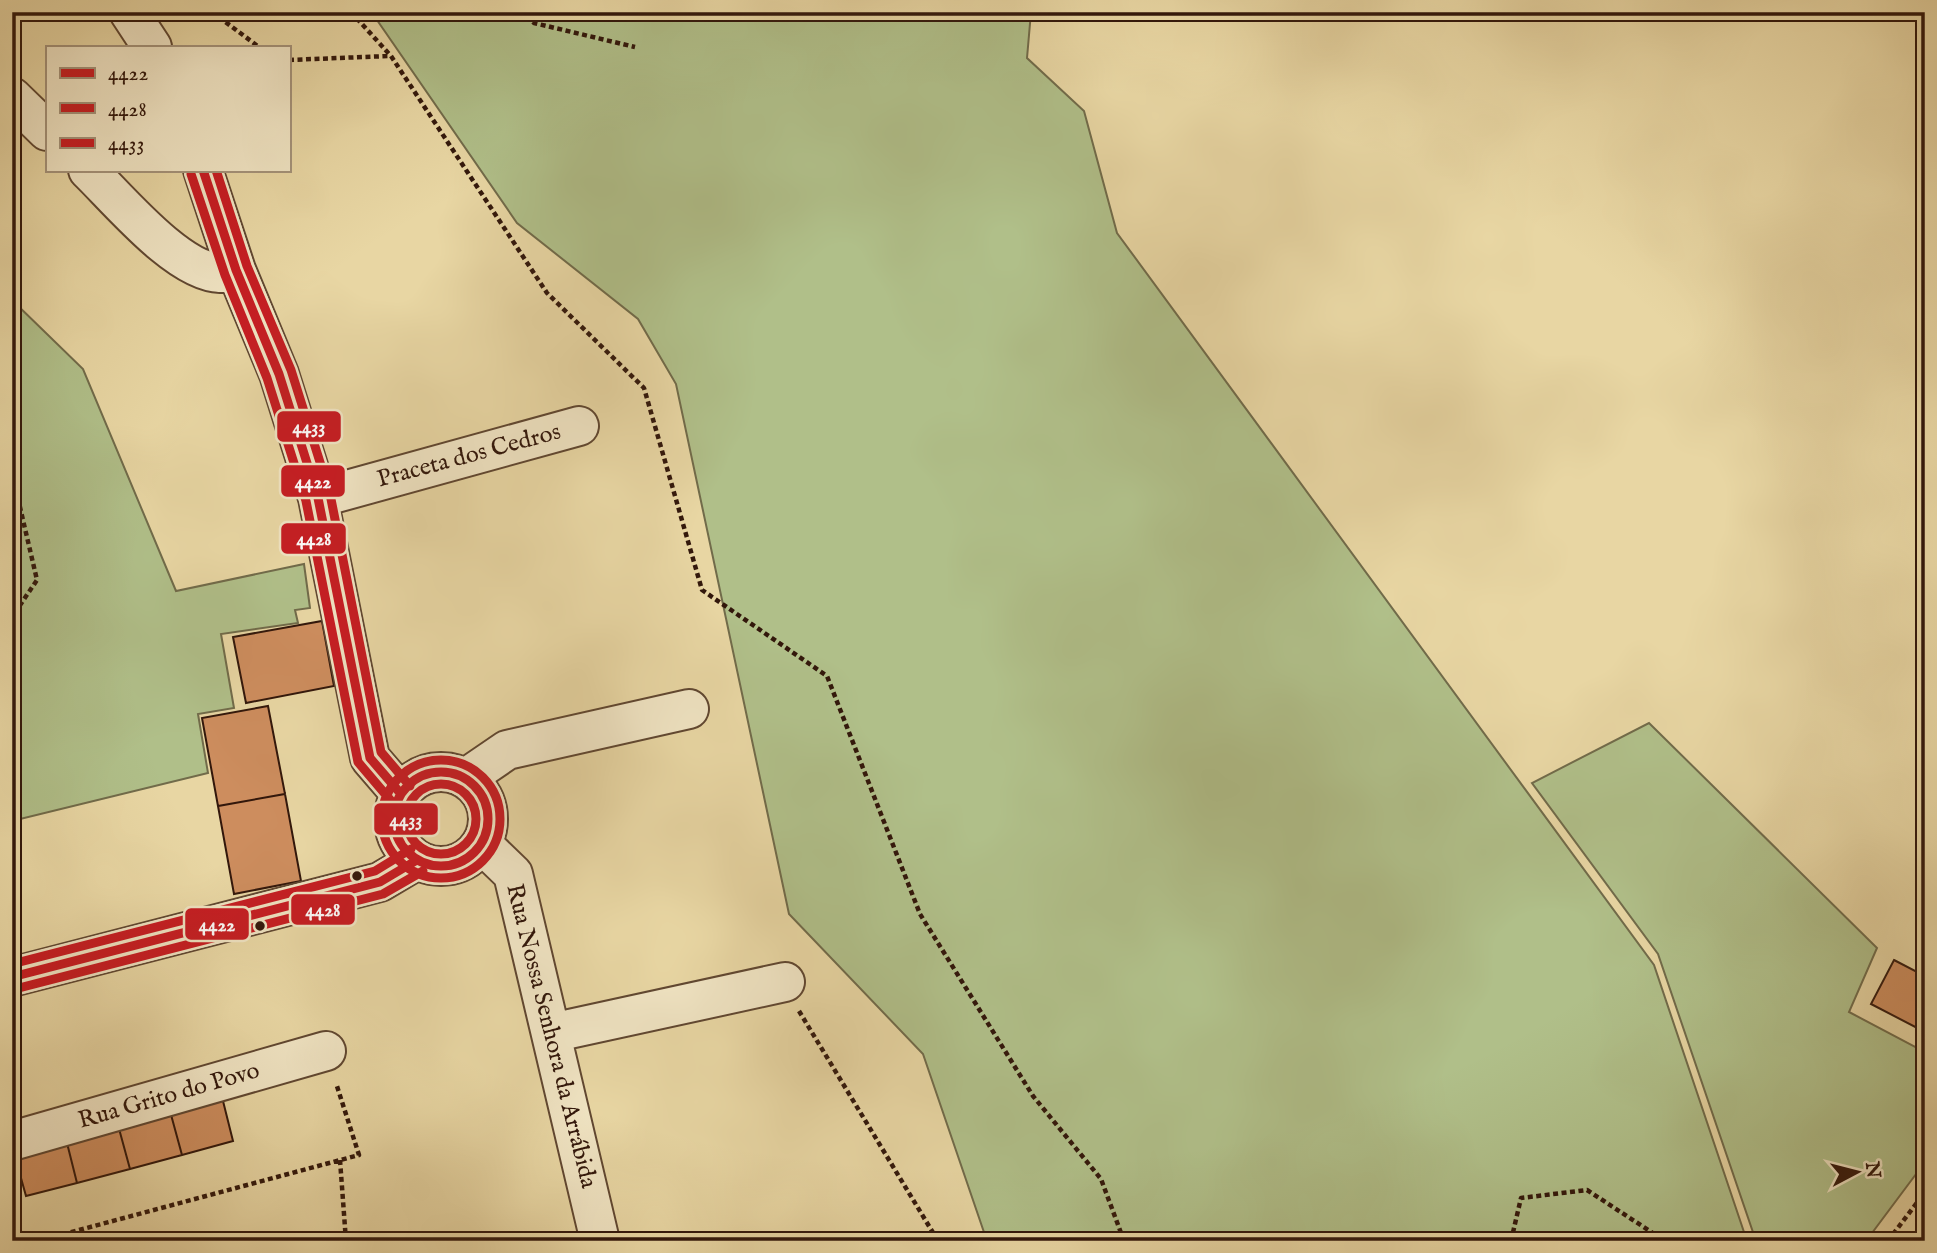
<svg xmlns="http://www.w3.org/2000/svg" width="1937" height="1253" font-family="'IM FELL English',serif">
<rect width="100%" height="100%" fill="#e8d6a3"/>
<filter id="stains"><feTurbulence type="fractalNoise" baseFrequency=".00286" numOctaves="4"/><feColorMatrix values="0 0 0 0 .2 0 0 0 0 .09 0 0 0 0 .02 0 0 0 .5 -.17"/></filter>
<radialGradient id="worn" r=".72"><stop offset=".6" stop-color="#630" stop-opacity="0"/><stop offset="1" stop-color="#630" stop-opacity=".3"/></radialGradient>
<path fill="#b0bf89" stroke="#716b4a" stroke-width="2" d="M378,12h653l-4,46 57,53 33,122 537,732 93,276h-760l-64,-187 -134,-140 -113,-530 -38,-65 -121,-96 -140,-203z
M12,300l71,69 93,222 128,-27 6,44 -15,2 3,13 -77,11 13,74 -36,6 10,59 -196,48z
M1649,723l228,225 -28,64 76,40v110l-59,79h-110l-98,-287 -126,-171z"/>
<path fill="#cd8d5e" stroke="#32170b" stroke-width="2" d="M322,621l12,65 -88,17 -13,-66z
M268,706l17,88 -67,12 -16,-88z
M285,794l16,87 -67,13 -16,-88z
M1894,960l31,16v56l-54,-28z
M222,1097l11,44 -51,14 -12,-44z
M170,1111l12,44 -52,14 -12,-44z
M118,1125l12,44 -53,14 -11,-44z
M66,1139l11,44 -51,13 -12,-43z"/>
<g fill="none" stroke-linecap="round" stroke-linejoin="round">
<g stroke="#604731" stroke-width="42">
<path id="minor" d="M129,12l23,35
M12,97l35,34
M88,170c30,29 90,102 132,103 5,1 12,-2 16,-3
M203,170l33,100 43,104 39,124 52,260 31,36
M318,498l261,-72
M394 819a47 47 0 1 1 94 0a47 47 0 1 1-94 0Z
M466,778l41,-28 182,-41
M482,844l31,30 87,367
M12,977l368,-95 37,-22
M551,1033l234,-51
M12,1141l314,-90"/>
</g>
<path stroke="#32170b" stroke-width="4.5" stroke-dasharray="5 3.5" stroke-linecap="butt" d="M212,12l47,35
M351,12l40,44 156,237 97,95 58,202 125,86 93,238 113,182 68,83 23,62
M519,12l15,11 101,24
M289,60l100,-4
M12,473l25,107 -25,37
M799,1011l139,230
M340,1160l6,81
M38,1241l321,-86 -23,-72
M1511,1241l10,-43 66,-8 78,51
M1888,1241l37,-49"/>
<use href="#minor" stroke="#f0e4c3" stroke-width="38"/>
<g stroke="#f0e4c3" stroke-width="14">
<path id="bus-1" d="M203,170l33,100 43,104 39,124 52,260 31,36
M394 819a47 47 0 1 1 94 0a47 47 0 1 1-94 0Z
M12,977l368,-95 37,-22"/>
</g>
<g stroke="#f0e4c3" stroke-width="14">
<path id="bus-2" d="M191,174l34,101 42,103 39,123 52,261 34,40
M382 819a59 59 0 1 1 118 0a59 59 0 1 1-118 0Z
M15,989l368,-95 40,-23"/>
</g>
<g stroke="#f0e4c3" stroke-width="14">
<path id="bus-3" d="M216,170l31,96 44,104 39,124 51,258 29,34
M406 819a35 35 0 1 1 70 0a35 35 0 1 1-70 0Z
M12,964l363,-93 36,-22"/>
</g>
<use href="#bus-1" stroke="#c61d23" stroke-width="9"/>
<use href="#bus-2" stroke="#c61d23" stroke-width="9"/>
<use href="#bus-3" stroke="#c61d23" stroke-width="9"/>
</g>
<g fill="#32170b" stroke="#f0e4c3" stroke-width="2.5">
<circle cx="357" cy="876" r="6"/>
<circle cx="260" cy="926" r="6"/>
</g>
<g text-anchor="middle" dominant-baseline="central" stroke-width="6" stroke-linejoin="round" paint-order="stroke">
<g font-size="24" fill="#32170b" stroke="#f0e4c3">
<text transform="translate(469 456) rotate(-15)">Praceta dos Cedros</text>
<text transform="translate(551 1036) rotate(76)">Rua Nossa Senhora da Arrábida</text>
<text transform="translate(169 1096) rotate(-16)">Rua Grito do Povo</text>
</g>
</g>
<g stroke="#f0e4c3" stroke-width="2.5">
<rect x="276" y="410" width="66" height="33" rx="7" fill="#c61d23"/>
<rect x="280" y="464" width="66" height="34" rx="7" fill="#c61d23"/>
<rect x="280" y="522" width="67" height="33" rx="7" fill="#c61d23"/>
<rect x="373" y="802" width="66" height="34" rx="7" fill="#c61d23"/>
<rect x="290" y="893" width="66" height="33" rx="7" fill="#c61d23"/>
<rect x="184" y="907" width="66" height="34" rx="7" fill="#c61d23"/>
</g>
<g font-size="19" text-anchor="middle" font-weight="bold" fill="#fff">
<text x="309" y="433">4433</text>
<text x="313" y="488">4422</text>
<text x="314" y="545">4428</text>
<text x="406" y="826">4433</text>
<text x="323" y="916">4428</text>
<text x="217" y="931">4422</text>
</g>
<rect width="1937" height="1253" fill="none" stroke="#e8d6a3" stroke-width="42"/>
<rect x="14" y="14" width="1909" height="1225" fill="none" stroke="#32170b" stroke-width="3.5"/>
<rect x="21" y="21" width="1895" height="1211" fill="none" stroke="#32170b" stroke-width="2"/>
<rect x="46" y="46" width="245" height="126" fill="#f0e4c3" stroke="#a49279" stroke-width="2"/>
<rect x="60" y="68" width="35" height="10" fill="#c61d23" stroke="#a49279" stroke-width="2"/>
<text x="108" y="80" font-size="21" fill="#32170b">4422</text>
<rect x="60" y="103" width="35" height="10" fill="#c61d23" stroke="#a49279" stroke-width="2"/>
<text x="108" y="116" font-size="21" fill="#32170b">4428</text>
<rect x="60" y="138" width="35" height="10" fill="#c61d23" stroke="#a49279" stroke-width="2"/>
<text x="108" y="150" font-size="21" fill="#32170b">4433</text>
<g transform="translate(1857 1172) rotate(83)" stroke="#f0e4c3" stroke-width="5" paint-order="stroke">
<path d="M0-5L12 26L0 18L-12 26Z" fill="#32170b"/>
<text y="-10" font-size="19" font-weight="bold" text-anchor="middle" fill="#32170b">N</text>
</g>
<rect width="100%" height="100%" filter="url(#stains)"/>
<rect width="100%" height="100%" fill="url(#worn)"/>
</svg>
